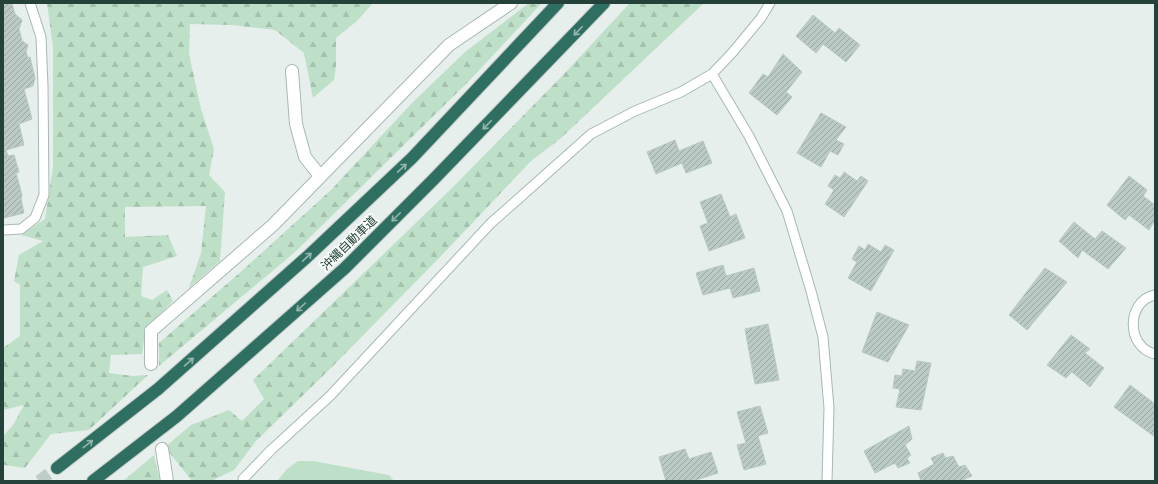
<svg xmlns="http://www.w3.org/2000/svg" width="1158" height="484" font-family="'Alegreya Sans','Noto Sans JP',sans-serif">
<defs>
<pattern id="forest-firs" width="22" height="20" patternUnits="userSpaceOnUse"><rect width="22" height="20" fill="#bfe0c8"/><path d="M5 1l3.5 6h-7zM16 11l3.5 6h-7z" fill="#a4c1ad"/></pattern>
<pattern id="building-hatch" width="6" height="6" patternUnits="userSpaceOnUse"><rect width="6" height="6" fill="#bbcac4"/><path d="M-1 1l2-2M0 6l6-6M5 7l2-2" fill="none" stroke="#98a6a0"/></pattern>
</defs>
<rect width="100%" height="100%" fill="#e6efeb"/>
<path fill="url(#forest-firs)" d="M47,3h326l-16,18 -21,17v28l-2,14 -21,18 -9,-45 -29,-23 -43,-5 -42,-1 -1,30 12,55 13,40 -5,26 16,17 -5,69 -31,27 12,-35 5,-47 -81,1v30l43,-2 9,21 -34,11 -2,29 11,4 15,-10 6,11 -27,27 -4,26 -31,1 -2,18 24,3 15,-1 -59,55 -38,4 -26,34 -21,-3 -1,2v-31l10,-11 11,-20 -21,5v-62l17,-12v-51l-6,-4 5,-26 24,-14 -22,-6 24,-16 8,-52v-120z
M529,3h13l-73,78 -175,172 -135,113v-23l85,-74 87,-79 81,-87 53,-51z
M630,3h74l-144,136 -29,22 -88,93 -111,113 -76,74 -22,29 -23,11h-19l-27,-34 26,-22 38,-15 13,11 22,-22 -11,-19 198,-191 113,-115z
M154,455l6,26h-37z"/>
<path fill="#bfe0c8" d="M298,461h15l76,14 5,6h-117l10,-12z"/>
<path fill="url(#building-hatch)" stroke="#b8c9c2" d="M3,3h10l-1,1 3,10 7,6 -3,9 3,12 6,4 -2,7 2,6 2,-1 5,21 -2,8 -9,3 8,30 -13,5 5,21 -18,5 2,6 6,-1 5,17 -3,1 6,22 -1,4 3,14 -20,5z
M813,15l22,18 4,-5 21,17 -14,17 -23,-18 -7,9 -20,-17z
M783,54l19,18 -16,20 6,5 -15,18 -28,-22 14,-19 5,3z
M821,113l25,14 -10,13 8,4 -6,11 -8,-4 -9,16 -24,-14z
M675,140l4,11 24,-10 9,22 -26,10 -4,-10 -26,11 -9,-22z
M844,172l13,9 4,-5 7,5 -24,36 -19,-13 9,-14 -6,-4 7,-11 5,3z
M1129,176l18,14 -4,6 12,9v15l-6,10 -20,-15 -4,5 -18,-15z
M721,194l9,23 6,-3 9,24 -36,13 -9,-25 8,-3 -8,-21z
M1074,222l21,17 7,-8 24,17 -18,21 -26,-19 -4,8 -19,-17z
M868,244l13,8 4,-7 9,5 -23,41 -23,-13 9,-16 -5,-3 7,-13 6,4z
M723,265l3,11 28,-8 6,23 -27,7 -3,-10 -27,7 -7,-22z
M1045,268l22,14 -40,48 -18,-15z
M877,312l32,13 -21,37 -26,-10z
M768,324l11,56 -24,4 -10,-55z
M1071,335l19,14 -5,4 19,15 -14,19 -18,-15 -6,6 -19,-13z
M917,361l14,2 -10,47 -25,-3 4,-18 -7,-1 2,-13 7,1 1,-7 12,2z
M1130,385l25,19v33l-41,-30z
M760,406l8,27 -10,3 8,28 -22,6 -7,-25 9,-2 -9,-31z
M909,426l3,13 -7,6 6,10 -4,3 3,5 -12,5 -3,-5 -20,10 -11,-22z
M685,449l4,10 22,-7 7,21 -25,8h-27l-7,-24z
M943,453l2,5 8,-2 6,11 6,-2 7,11 -12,5h-39l-3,-8 16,-9 -3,-6z"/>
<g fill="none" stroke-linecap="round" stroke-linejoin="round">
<path stroke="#bfccc8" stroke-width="12" stroke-dasharray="12 6" stroke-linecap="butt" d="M39,481l18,-13"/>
<g stroke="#a8b8b2" stroke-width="11">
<path id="lane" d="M712,74l37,62 38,75 24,80 12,46 6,71 -2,73
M3,230l18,-1 14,-11 9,-23 -1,-109 -2,-49 -11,-34
M1155,295c-29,6 -29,52 0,59
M243,481v-2l28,-29 59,-54 161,-173 25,-22 75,-67 44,-23 46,-19 31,-18 20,-21 29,-35 9,-15"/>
</g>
<g stroke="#a8b8b2" stroke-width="14">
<path id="street" d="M292,71l4,53 9,33 15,19
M151,364v-33l122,-106 176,-180 62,-42
M162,449l5,32"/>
</g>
<g stroke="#c2cac8" stroke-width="14">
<path id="highway" d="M57,468l101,-79 149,-132 105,-99 146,-155
M93,481l84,-65 168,-148 88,-88 171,-177"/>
</g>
<use href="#lane" stroke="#fff" stroke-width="9"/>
<use href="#street" stroke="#fff" stroke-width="12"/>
<use href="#highway" stroke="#2f6f62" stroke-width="12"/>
</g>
<defs><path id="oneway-shaft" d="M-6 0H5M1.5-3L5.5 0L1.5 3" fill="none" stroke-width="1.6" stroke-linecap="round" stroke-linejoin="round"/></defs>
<g stroke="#93b5ae">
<use href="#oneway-shaft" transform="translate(578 31) rotate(134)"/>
<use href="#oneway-shaft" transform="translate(487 125) rotate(134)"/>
<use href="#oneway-shaft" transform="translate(402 168) rotate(-43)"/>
<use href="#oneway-shaft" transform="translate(396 217) rotate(135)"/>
<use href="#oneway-shaft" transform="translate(307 257) rotate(-43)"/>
<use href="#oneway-shaft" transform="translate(301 307) rotate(138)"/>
<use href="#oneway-shaft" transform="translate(189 362) rotate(-41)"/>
<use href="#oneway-shaft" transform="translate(88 444) rotate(-38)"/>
</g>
<g text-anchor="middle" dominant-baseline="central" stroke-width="4" stroke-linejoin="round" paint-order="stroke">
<g font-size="12" fill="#24423a" stroke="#f7fbf9">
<text transform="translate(349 243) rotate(-44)">沖縄自動車道</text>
</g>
</g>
<rect width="1158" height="484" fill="none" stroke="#24423a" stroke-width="8"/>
</svg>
